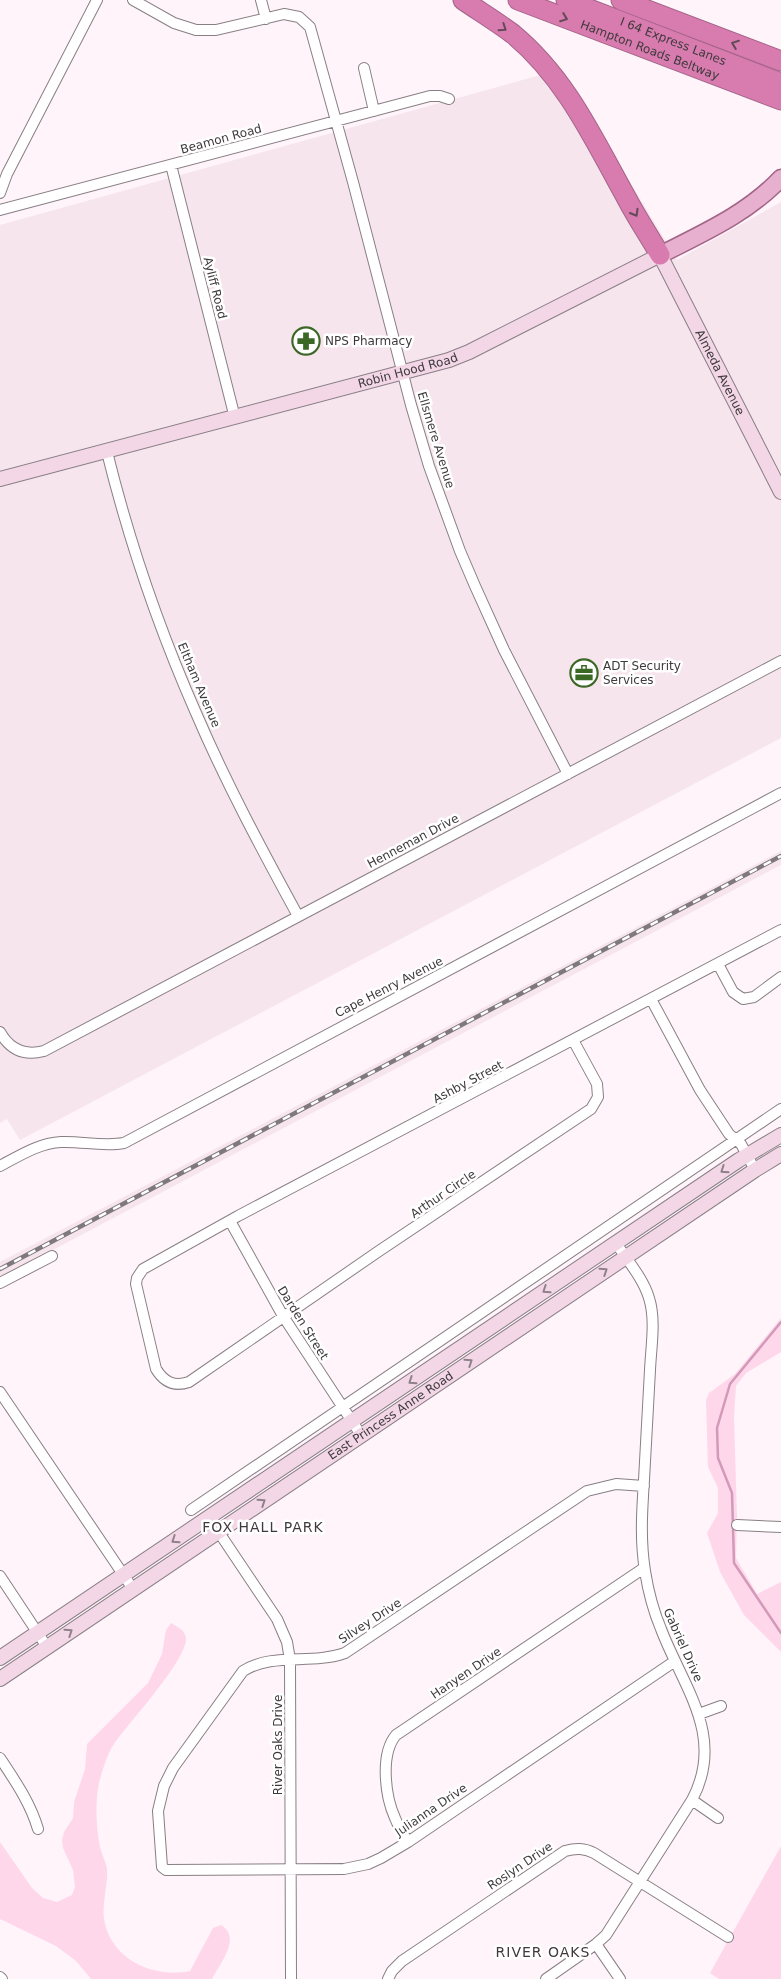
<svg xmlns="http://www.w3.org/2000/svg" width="781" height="1979" font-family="'DejaVu Sans',sans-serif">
<rect width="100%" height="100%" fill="#fff4f9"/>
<path fill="#f7e5ee" d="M562,69l115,191 104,-58v536l-761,402 -13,-21 -7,4v-898z
M781,851v14l-781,413v-16z"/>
<path fill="#ffd7eb" d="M781,1318v34l-35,21 -10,13 -2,31 3,99 -1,42 21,36 24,-12v70l-37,-37 -24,-43 -13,-39 11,-20v-25l-10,-21 -2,-67 3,-7 26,-19z
M171,1623c7,4 14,7 15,15 2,21 -59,87 -72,106 -7,10 -12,28 -15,39 -4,19 -3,45 1,64 2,8 6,15 7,22 1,16 -5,34 -3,50 6,39 48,60 86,52l23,-43 8,-3c21,13 -1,38 -9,54h-121l-15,-18 -20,-15 -56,-27v-77l32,46 11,10 14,4 15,-7 3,-8 -2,-17 -10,-22 -1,-8 2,-8 9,-14 1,-16 11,-33 2,-25 61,-61 14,-29 4,-24z
M781,1846v133h-62l-9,-6z"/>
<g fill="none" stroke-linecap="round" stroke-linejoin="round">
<path stroke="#d399b8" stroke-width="2.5" d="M781,1322l-51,62 -13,44 1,30 14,35 2,70 47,70"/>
<g stroke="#887f84" stroke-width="12">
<path id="street" d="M133,0l41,23 22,7h20l68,-16 15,3 11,10 43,155 58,223 18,61 31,85 15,35 29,64 64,124
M261,0l5,19
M364,68l10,43
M171,165l64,253
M0,193l7,-19 90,-174
M0,210l430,-114h10l9,3
M107,452c22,89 52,177 89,261 30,70 66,137 102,203
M718,964l15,28 10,7 11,-2 27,-20
M651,999l49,91 29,44 12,10 14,26
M0,1032c10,18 25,24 44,19l737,-390
M573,1040l24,44 1,13 -7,12 -212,142 -190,131c-15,5 -25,0 -33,-13l-20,-85 1,-6 6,-9 95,-53 543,-286
M0,1166c19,-10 39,-23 61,-24 21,-1 42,5 63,1l657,-350
M230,1221l53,95 78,119
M0,1283l52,-27
M0,1392l133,197
M644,1486l-28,-2 -29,7 -242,162c-34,12 -72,-1 -102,18l-70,97 -9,18 -6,25 4,56 4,3 178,-1 24,-5 13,-6 27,-16 267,-181
M191,1510l590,-401
M737,1525l44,2
M218,1531l59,88 10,23 3,18 1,319
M0,1576l47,71
M699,1714l22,-8
M0,1758c15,23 30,44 38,71
M692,1800l26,18
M408,1842c-5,-8 -10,-16 -13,-24 -10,-22 -15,-64 1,-83l248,-167
M596,1944l24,35
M0,1977l2,2
M388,1979l4,-8 10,-10 163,-110c11,-3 19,-3 29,2l134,84
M546,1979l50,-35 10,-9 86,-135c34,-64 -9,-113 -31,-171 -8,-19 -13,-39 -16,-58 -5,-31 -3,-61 -1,-91 2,-37 4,-74 6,-110 1,-23 6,-50 -1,-72 -6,-20 -22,-38 -33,-55"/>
</g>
<g stroke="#887f84" stroke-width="16">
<g id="secondary">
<path id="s1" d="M0,479l449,-119 20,-8 191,-97 121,237"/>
<path d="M0,1658l739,-498 42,-25"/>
<path id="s2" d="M0,1679l755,-509 26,-16"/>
</g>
</g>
<g stroke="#a26487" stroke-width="19">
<path id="primary" d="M660,255c43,-22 87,-41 121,-77"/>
</g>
<g stroke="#a26487" stroke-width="21">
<g id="highway">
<path d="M463,0c16,11 34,22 50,34 54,45 81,106 114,165 10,19 22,37 33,56"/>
<path id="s3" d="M518,0l263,100"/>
<path id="s4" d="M566,0l215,83"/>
<path d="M621,0l160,61"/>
</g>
</g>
<use href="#street" stroke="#fff" stroke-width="10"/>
<use href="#secondary" stroke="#f3d7e7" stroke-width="14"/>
<use href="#primary" stroke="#e8b0cf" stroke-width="16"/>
<use href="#highway" stroke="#d87baf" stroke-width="19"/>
<g stroke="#7f797c" stroke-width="4.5">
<path id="rail" d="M0,1269l781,-413"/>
</g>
<use href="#rail" stroke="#fff" stroke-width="2.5" stroke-dasharray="8" stroke-linecap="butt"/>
</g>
<defs><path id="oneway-chevron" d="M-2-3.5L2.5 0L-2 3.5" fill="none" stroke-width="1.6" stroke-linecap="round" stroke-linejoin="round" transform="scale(1.25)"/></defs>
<g stroke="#644a59">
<use href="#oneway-chevron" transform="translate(564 18) rotate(21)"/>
<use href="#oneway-chevron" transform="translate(503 28) rotate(34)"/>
<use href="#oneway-chevron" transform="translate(735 44) rotate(-159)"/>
<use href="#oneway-chevron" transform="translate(635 213) rotate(60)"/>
</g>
<g stroke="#8f8189">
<use href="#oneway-chevron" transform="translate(724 1170) rotate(146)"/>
<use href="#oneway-chevron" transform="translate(604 1271) rotate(-34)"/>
<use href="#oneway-chevron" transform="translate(546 1290) rotate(146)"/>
<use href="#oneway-chevron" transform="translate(469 1362) rotate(-34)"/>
<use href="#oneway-chevron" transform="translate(412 1381) rotate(146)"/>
<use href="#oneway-chevron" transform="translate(262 1502) rotate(-34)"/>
<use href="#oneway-chevron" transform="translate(175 1540) rotate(146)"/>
<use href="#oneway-chevron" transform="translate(69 1632) rotate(-34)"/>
</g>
<defs>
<g id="pharmacy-ring" transform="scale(1.4375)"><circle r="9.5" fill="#fff" stroke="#3c6826" stroke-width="1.5"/><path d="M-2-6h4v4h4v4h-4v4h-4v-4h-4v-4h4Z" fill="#3c6826"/></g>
<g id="office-ring" transform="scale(1.4375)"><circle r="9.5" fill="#fff" stroke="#3c6826" stroke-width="1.5"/><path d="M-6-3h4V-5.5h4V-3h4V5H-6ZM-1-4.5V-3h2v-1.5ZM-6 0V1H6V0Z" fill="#3c6826"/></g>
</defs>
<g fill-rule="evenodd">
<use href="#pharmacy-ring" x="306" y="341"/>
<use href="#office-ring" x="584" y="673"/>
</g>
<g text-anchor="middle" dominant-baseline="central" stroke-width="5" stroke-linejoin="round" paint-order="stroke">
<g font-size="12" fill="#3e3a3c" stroke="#fff">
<text stroke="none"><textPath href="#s4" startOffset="115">I 64 Express Lanes</textPath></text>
<text stroke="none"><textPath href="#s3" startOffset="141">Hampton Roads Beltway</textPath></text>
<text transform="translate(221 139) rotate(-15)">Beamon Road</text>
<text transform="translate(215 288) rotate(76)">Ayliff Road</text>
<text stroke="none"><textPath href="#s1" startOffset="422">Robin Hood Road</textPath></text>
<text stroke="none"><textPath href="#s1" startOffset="832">Almeda Avenue</textPath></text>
<text transform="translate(436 440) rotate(73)">Ellsmere Avenue</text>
<text transform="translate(199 685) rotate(67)">Eltham Avenue</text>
<text transform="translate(413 841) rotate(-28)">Henneman Drive</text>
<text transform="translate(389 987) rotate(-27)">Cape Henry Avenue</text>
<text transform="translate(468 1082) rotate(-28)">Ashby Street</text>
<text transform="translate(443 1194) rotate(-34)">Arthur Circle</text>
<text transform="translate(303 1323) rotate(58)">Darden Street</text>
<text stroke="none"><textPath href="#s2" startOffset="471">East Princess Anne Road</textPath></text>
<text transform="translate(370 1621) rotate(-33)">Silvey Drive</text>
<text transform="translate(683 1645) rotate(66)">Gabriel Drive</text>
<text transform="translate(466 1673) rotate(-34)">Hanyen Drive</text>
<text transform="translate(278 1745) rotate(-90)">River Oaks Drive</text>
<text transform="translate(431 1810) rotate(-34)">Julianna Drive</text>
<text transform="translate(520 1866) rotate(-34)">Roslyn Drive</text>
</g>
<g font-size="12" fill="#3e3a3c" stroke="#fff" text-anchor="start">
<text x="325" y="341">NPS Pharmacy</text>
<text x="603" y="666">ADT Security<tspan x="603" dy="14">Services</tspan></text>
</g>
<g font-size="14" letter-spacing="1" fill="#41393d" stroke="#fff">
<text x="263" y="1527">FOX HALL PARK</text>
<text x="543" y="1952">RIVER OAKS</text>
</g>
</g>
</svg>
